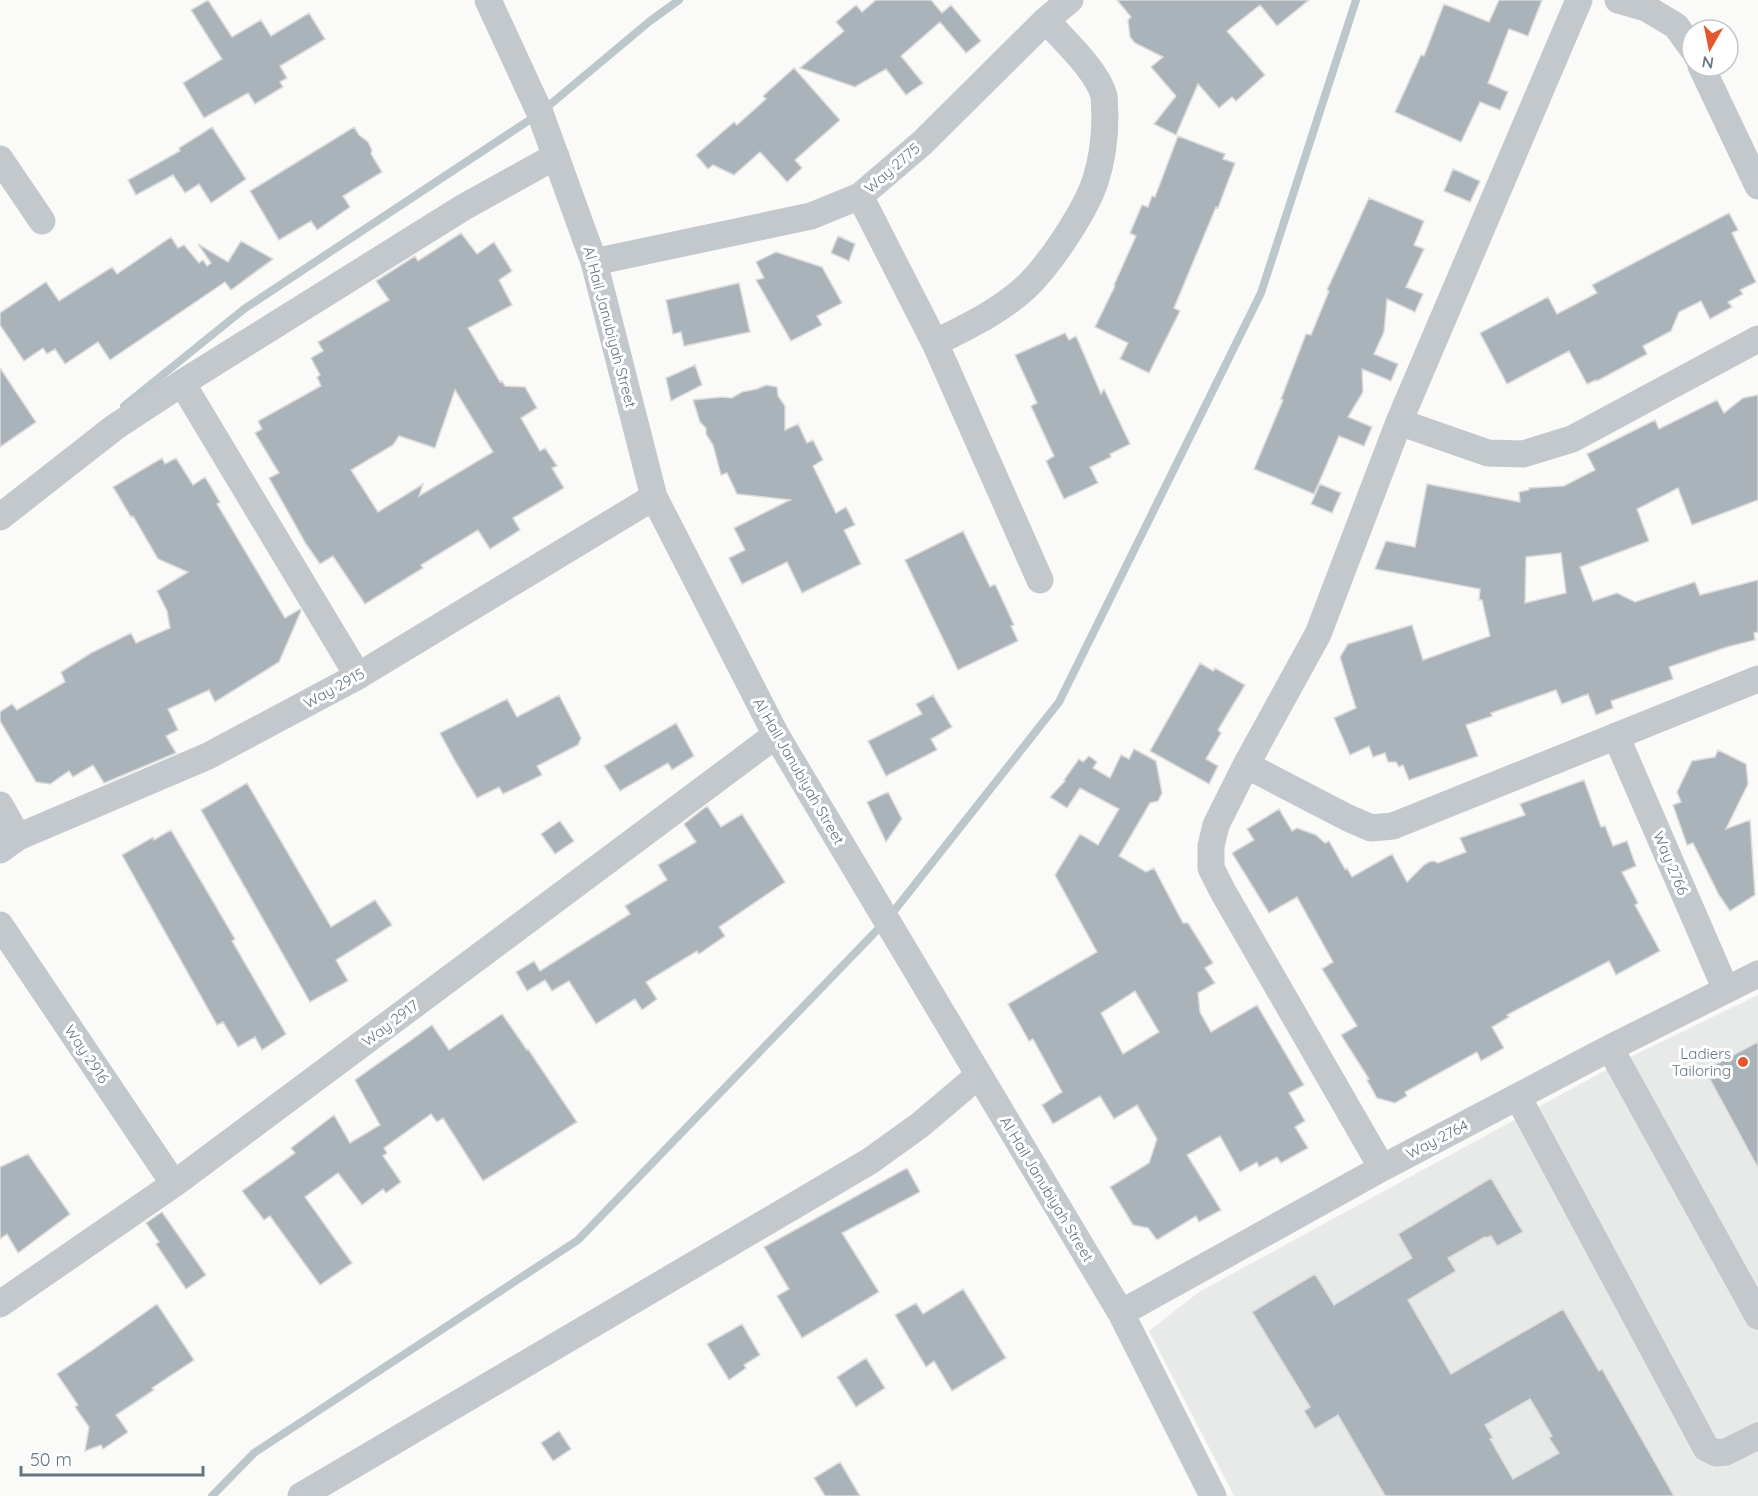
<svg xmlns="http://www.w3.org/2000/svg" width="1758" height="1496" font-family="Quicksand,sans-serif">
<rect width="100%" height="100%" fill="#fafaf8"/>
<path fill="#e8e9e9" d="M1758,995v501h-524l-85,-165 50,-39 429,-234z"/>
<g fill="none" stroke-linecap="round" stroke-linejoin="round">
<path stroke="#bbc7cb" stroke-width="8" d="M124,406l120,-97 296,-196 110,-92 29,-21
M890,916l169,-214 202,-409 95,-293
M212,1496l42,-43 324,-213 304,-315"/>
</g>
<path fill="#aab3b9" stroke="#dcdcda" stroke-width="1.5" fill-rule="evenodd" d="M208,0l24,37 29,-17 10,16 38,-23 16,26 -45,27 7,12 -7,4 3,5 -28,17 -7,-11 -44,25 -21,-35 39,-24 -31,-49z
M876,0h55l11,13 9,-8 30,36 -15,12 -26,-31 -39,34 22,27 -17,12 -20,-26 -31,18 -55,-19 44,-37 -8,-9 20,-17 6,7z
M1117,0h192l-32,26 -17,-21 -33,26 38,44 -29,26 -4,-4 -13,11 -21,-24 -22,51 -22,-11 22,-28 -25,-29 12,-10 -28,-14 -5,-6 -2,-17 3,-3z
M1499,0h43l-14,36 -19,-7 -21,54 20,9 -8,18 -20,-8 -19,40 -66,-30 26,-57 3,1 20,-52 45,18z
M794,68l46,52 -45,40 7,8 -15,14 -27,-30 -26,23 -21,-10 -5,4 -12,-14 38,-33 3,3 29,-26 -3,-3z
M212,127l34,52 -35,24 -12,-19 -14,9 -12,-18 -37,20 -8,-15 52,-29 -1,-3z
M354,127l5,8 9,7 4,8 -1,4 11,18 -39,24 7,11 -33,23 -6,-9 -32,19 -29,-49z
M1178,136l47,18 -2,5 12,4 -17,45 -2,-1 -42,101 6,3 -31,62 -29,-14 8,-16 -33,-16 20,-41 -1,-1 22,-49 -6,-3 12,-28 6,2 4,-11 3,1z
M1453,169l27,12 -10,21 -26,-11z
M1369,198l55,23 -10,24 10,4 -18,38 17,7 -8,18 -28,-13 -3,33 -10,22 24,10 -7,17 -29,-12 1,23 -15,25 24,10 -8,19 -25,-10 -25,58 -60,-25 29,-69 -2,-1 25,-65 5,1 18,-44 -2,-1z
M1729,213l9,17 -6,3 24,49 -16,8 3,4 -15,8 4,5 -22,12 -9,-18 -22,11 -8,19 -28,15 4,8 -50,27 -1,-1 -9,4 -18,-33 -62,33 -27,-51 68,-36 9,17 40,-21 -5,-8z
M461,233l16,21 17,-12 18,29 -13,9 13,25 -44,23 32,54 2,-1 3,5 20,1 12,21 -16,10 19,33 5,-3 12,18 -5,2 12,20 -51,30 7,12 -30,19 -12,-19 -57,35 2,3 -58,36 -32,-48 -13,8 -14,-20 -37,-66 10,-5 -24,-40 7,-4 -4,-8 63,-35 -4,-9 3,-2 -9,-17 12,-7 -5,-9 71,-42 -13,-19 39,-25 3,5zM455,390l38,62 -74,44 4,-12 -45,28 -27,-42 42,-25 6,-9 36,12z
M838,236l17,8 -6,17 -18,-8z
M171,237l7,11 6,-3 15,18 4,-3 4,6 4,-3 -13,-19 30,18 13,-21 32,18 -42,31 -6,-8 -115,78 -12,-18 -33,22 -10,-15 -8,5 -4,-6 -19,13 -24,-36v-12l46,-31 13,19 53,-34 5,7z
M776,252l46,15 20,36 -25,13 5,9 -31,16 -35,-61 8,-2 -8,-16z
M739,283l11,49 -66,14 -3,-14 -8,2 -7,-34z
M1065,333l4,7 7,-4 25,58 3,-5 26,55 -20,10 1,3 -21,10 8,16 -34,16 -18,-38 8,-5 -23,-50 6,-3 -22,-48z
M695,365l7,20 -31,16 -5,-23z
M0,368l36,54 -36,25z
M766,385l11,2 1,9 7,10v24l13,-6 9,19 6,-3 10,20 -10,6 23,47 10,-6 9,18 -11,5 17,34 -59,29 -15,-31 -45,22 -13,-26 16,-8 -11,-22 56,-28 -53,-6 -10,-21 -6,2 -8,-30 -7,-11v-6l-6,-6 -7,-22 29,-3 10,1 10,-6 15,-3z
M1758,395v105l-66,25 -14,-37 -41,21 12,32 -69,26 13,34 24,-8 18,9 60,-20 5,13 58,-15v52l-4,1 1,7 -28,7 -58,20 4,12 -62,22 2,7 -17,7 -8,-21 -26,10 -6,-14 -65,23 1,3 -26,9 12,31 -69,24 -6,-15 -4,2 -3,-5h-8l-3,-9 -12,4 -4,-11 -19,9 -16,-37 22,-10 -16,-51 8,-13 64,-19 11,35 67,-24 -8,-36h-3l1,-11 -105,-20 11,-28 29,6 12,-63 93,18 -1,-10 10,-2v-2l35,-2 31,-16 -8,-16 68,-34 4,9 58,-29 7,13 19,-15zM1561,553l5,40 -41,10 1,-46z
M162,458l3,6 11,-6 17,27 12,-8 15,25 -3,2 68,114 15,-9 1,2 -22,51 -64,40 -6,-12 -41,19 10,21 -12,6 10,17 -72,30 -11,-18 -20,12 -4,-6 -19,13 -14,-2 -36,-61v-9l12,-8 5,6 48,-28 -4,-10 30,-19 40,-20 5,10 34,-15 -3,-17 -10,-20 31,-19 -30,-13 -25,-43 -2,1 -18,-30z
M1320,484l21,9 -9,20 -21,-9z
M963,531l27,56 5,-3 19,41 -3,1 7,15 -60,29 -53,-110z
M1200,663l13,8 2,-3 30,17 -27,45 3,3 -15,26 12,7 -9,18 -59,-33z
M559,695l22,43 -3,7 -41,21 5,9 -39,19 -4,-7 -22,11 -22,-37 -15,-28 67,-34 10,18z
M933,695l19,32 -21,12 6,11 -51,26 -18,-35 54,-27 -6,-10z
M676,723l18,33 -22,14 -4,-7 -48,28 -16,-25z
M1134,749l22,12 6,32 -4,8 -8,2 -31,53 27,16 8,-4 29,55h5l25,40 -8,5 10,15 -17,10 2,19 11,20 46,-27 47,80 -15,8 16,28 -10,6 13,21 -27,15 -4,-6 -18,10 -2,-5 -17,10 -20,-36 -33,19 34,55 -22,12 -3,-6 -39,24 -9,-12 -15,-3 -23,-38 39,-24 8,-24 -20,-34 -23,14 -14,-23 -47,28 -11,-19 20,-13 -29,-53 -4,2 -21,-37 89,-52 -42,-77 25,-41 18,11 21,-36 -39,-21 -13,20 -17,-11 15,-16 -1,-1 15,-21 4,3 6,-6 8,6 -4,6 17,10 11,-23 8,4zM1135,991l24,41 -36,22 -22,-41z
M1718,750l28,14 2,20 -22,45 24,-9 5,75 -25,16 -11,-16 -26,-52 -6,2 -14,-40 8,-3 -4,-10 15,-31 23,-4z
M1584,780l17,47 4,-1 8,20 14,-5 9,25 -14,6 16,31 -3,2 25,46 -44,24 -7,-14 -102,54 2,2 -17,10 12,21 -23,13 -4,-9 -72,40 2,4 -12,7 -18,-5 -10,-18 2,-1 -28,-44 16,-9 -35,-57 11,-7 -36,-65 -28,16 -37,-60 22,-13 -7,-11 32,-20 13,22 5,-3 19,7 9,8 4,-2 16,28 2,-1 5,9 40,-23 15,28 17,-17 5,-3 5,-1 4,2 28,-11 -6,-14 65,-23 -5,-11z
M247,783l84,144 44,-27 17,25 -56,35 12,21 -38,21 -109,-192z
M888,792l14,27 -16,23 -19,-40z
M707,806l14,21 21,-13 43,68 -66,45 6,9 -26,18 -2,-3 -51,31 11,17 -15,11 -7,-11 -39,25 -27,-43 -17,10 -7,-11 -18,11 -11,-19 18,-11 6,10 90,-57 -5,-8 42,-26 -9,-15 38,-23 -12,-18z
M560,821l14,20 -19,13 -14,-20z
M171,830l64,109 -3,2 54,93 -24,16 -7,-13 -17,10 -15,-25 -6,3 -95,-170 31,-18 1,3z
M502,1014l25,36 1,-1 49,73 -94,59 -40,-63 -6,4 -6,-8 -47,34 3,5 -4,3 18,26 -15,11 -3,-4 -21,16 -24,-32 -33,24 47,66 -32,22 -50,-69 -6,4 -22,-29 53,-38 -4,-5 43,-33 16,28 30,-18 -25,-45 55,-39 22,-16 17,25z
M1758,1042v126l-53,-98z
M28,1154l42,60 -52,39 -11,-19 -7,5v-72z
M907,1168l13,24 -78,41 37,59 -77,46 -25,-42 12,-7 -25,-42z
M1491,1178l32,54 -26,14 -6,-10 -5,2 -1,-1 -37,21 8,13 -48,29 43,74 112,-65 36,62 3,-2 72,127h-289l-47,-81 -23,14 -11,-18 6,-4 -58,-95 63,-38 19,31 78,-47 -14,-24zM1530,1399l22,37 -3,2 10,15 -46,26 -23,-40 3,-1 -8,-13z
M162,1212l44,63 -20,14 -30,-45 3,-2 -13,-19z
M963,1289l43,69 -54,33 -18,-30 -8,6 -31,-52 21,-12 7,11z
M157,1304l37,56 -42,28 2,2 -38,25 12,17 -25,17 -2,-4 -16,6 4,-24 -14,-20 3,-2 -21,-31 37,-25z
M742,1324l18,31 -16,10 2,3 -17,12 -22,-36z
M866,1358l19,30 -29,19 -19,-30z
M559,1431l12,18 -18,12 -12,-18z
M840,1462l20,34h-35l-11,-18z"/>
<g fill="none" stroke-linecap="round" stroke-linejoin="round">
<path stroke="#c3c8cc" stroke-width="27" d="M488,0l52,113 54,149 60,235 122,238 345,578 92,183
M1618,0l28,8 30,18 16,22
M1701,66l57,120
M0,159l42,62
M860,196l75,147 105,237
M594,262l217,-46 49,-20 62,-53 124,-123 24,-20
M935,343c31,-16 64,-31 90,-55 24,-22 59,-75 70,-106 7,-21 10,-45 10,-68 -1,-5 0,-12 -1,-18 -7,-26 -40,-55 -58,-76
M1399,422l89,31 35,1 49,-15 186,-100
M0,517l115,-90 67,-44
M358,676l-176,-293 282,-176 92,-51
M1616,736l110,254
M1246,765l102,53 23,10 22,-2 365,-147
M0,805l18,32
M0,850l18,-13 190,-81 150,-80 296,-179
M0,925l174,259
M1610,1048l148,268
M1518,1097l188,351 10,5 10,-1 32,-16
M1382,1168l-160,-278 -11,-22v-22l5,-21 30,-60 72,-131 81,-212 180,-422
M0,1304l174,-120 602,-449
M1121,1313l261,-145 228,-120 148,-74
M301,1496l569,-335 50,-36 59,-50"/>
</g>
<circle fill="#e4572e" stroke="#fff" stroke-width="2" cx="1743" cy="1062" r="6"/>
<g text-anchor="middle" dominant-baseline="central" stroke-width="6" stroke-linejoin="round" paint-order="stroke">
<g font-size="15" fill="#657683" stroke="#fff">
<text transform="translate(892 168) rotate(-41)">Way 2775</text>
<text transform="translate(610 327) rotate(75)">Al Hail Janubiyah Street</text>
<text transform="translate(334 688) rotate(-29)">Way 2915</text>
<text transform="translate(799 771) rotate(60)">Al Hail Janubiyah Street</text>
<text transform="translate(1671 863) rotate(67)">Way 2766</text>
<text transform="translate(390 1023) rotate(-37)">Way 2917</text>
<text transform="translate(87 1054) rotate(56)">Way 2916</text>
<text transform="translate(1437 1139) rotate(-27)">Way 2764</text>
<text transform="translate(1047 1189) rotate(59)">Al Hail Janubiyah Street</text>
</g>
<g font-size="15" fill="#657683" stroke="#fff" text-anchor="end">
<text x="1731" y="1053">Ladiers<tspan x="1731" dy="17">Tailoring</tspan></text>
</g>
</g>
<g transform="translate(1710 48) rotate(189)"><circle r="28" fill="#ffffff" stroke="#c1c8cd" stroke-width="1.5"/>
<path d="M0-4.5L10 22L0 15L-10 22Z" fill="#e4572e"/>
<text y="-9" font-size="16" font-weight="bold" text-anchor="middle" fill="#657683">N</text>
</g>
<path d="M21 1466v9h182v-9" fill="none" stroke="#657683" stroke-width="3"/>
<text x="30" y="1466" font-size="18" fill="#657683" stroke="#ffffff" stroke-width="4.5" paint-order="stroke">50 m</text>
</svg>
